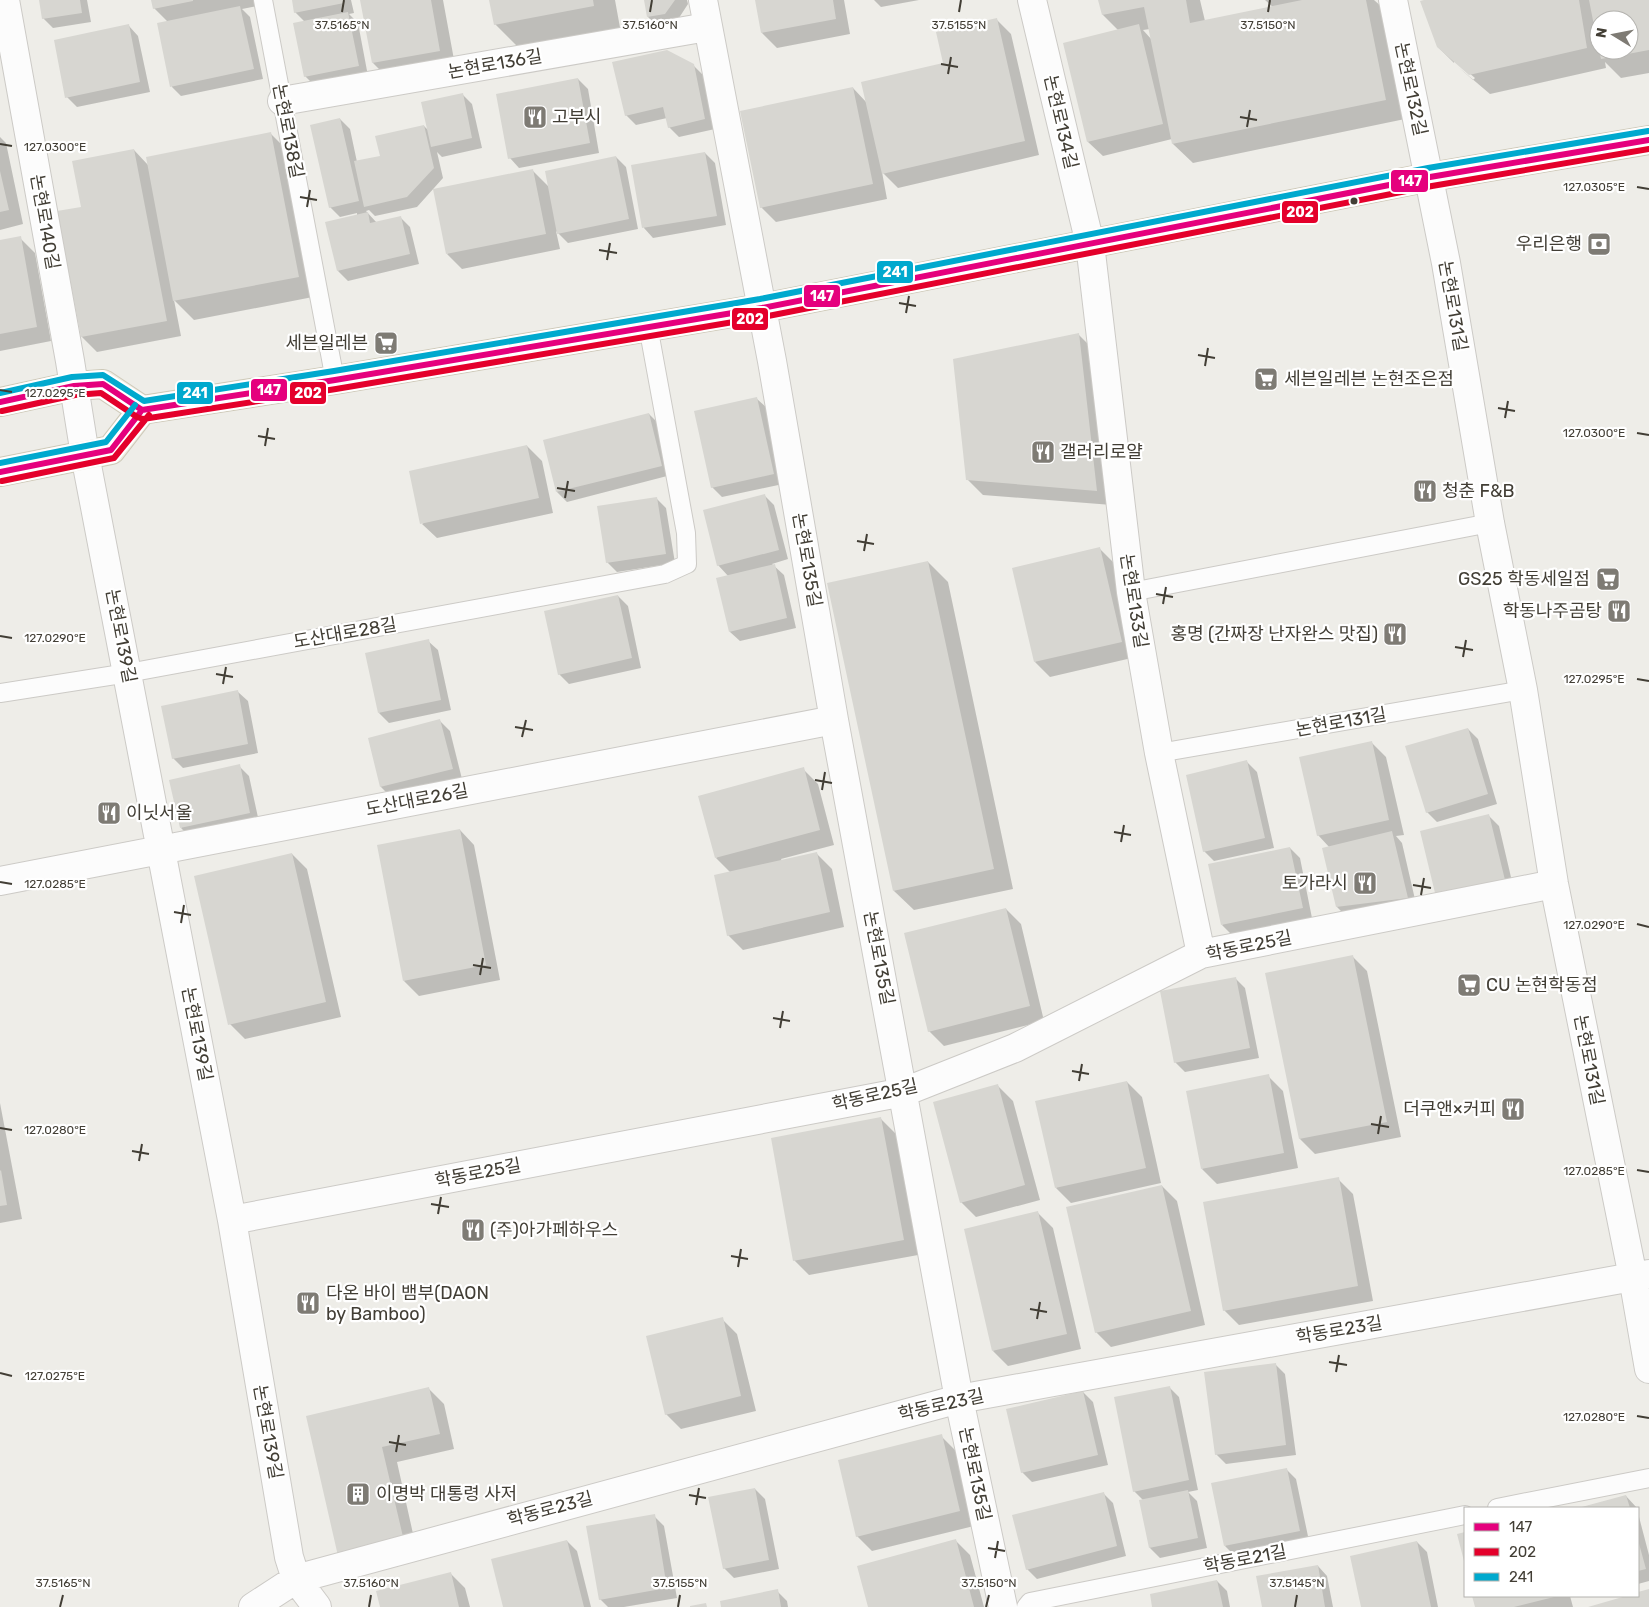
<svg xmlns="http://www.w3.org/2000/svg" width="1649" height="1607" font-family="Rubik,'Noto Sans KR',sans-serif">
<rect width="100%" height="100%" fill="#eeede8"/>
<path fill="#0003" fill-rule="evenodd" d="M40,0h47l4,22 -38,6 -10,-10z
M152,0h104l1,6 -15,3 8,8 13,62 -82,17 -9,-9 -4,-65 -14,-14z
M293,0h58l3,13 -5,1 9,9 10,53 -53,10 -10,-10v-54l-10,-10z
M362,0h81l12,65 -67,13 -15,-15z
M490,0h125l6,33 -98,19 -28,-28z
M645,0h42l1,4 -13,20 -17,3 -10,-10z
M756,0h88l6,34 -73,14 -15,-15z
M874,0h45l-38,7z
M1100,0h100l5,21 68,-14 -8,-7h109l9,8 22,111 -212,44 -20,-19 -1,-5 -69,17 -15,-14 31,-111 -16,-16zM1150,29l2,11 -9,-10z
M1429,0h220v73l-28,5 -16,-16 1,6 -116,26 -33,-28 16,14 2,-2 -21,-18v3l-16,-16zM1599,20h30v30h-30z
M996,19l15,15 28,121 -141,33 -16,-16 5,27 -111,23 -15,-15 92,-119 14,15 77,-39z
M129,26l9,10 12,56 -73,15 -10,-10z
M693,65l10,10 12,54 -36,8 -10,-10 -2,-9 -31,7 -10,-10z
M578,79l10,10 11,64 -80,15 -9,-10z
M462,94l10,10 10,44 -40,9 -5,-5 6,26 -26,29 -42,9 -6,-6 -3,1 11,12 23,-6 10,10 9,37 -71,17 -10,-10 19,-55v-3l-17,4 -10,-10 10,-88 10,10 7,33 24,-5 43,-31 5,5z
M270,133l20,20 28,143 -124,24 -20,-20 7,36 -84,16 -15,-15 -23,-125 23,-4 52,-58 14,15z
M0,137l6,6 17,81 -23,6z
M705,153l10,10 11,62 -73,13 -9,-10 -12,-62z
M616,157l10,10 12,62 -70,14 -12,-12 4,18 -98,20 -15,-15 85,-84 17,17z
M20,238l15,15 16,88 -51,10v-110z
M1078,334l15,15 19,156 -129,-10 -15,-15z
M757,399l10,9 16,76 -61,13 -10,-10z
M649,414l10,10 12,51 -104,27 -10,-10 -13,-51z
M527,446l15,15 11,52 -116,25 -15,-14z
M764,495l10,10 14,54 -16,5 12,11 12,53 -56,13 -10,-9 -1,-55 -11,-12z
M656,498l10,10 9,55 -58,9 -10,-10z
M1100,549l15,15 21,93 -86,20 -15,-15z
M928,562l20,20 65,307 -99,21 -20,-19z
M618,596l10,10 13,62 -72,16 -10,-10z
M428,641l10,9 13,60 -62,13 -10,-10z
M238,692l10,9 10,52 -75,15 -10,-10z
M440,721l10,10 12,48 -71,18 -10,-10 -12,-48z
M1468,729l10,10 19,65 -60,18 -10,-10z
M1371,742l15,15 18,78 -8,1 6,7 15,65 -70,9 -10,-10 -7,-59 -12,-13z
M1247,762l10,10 17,76 -60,13 -10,-10z
M239,766l10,10 10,46 -68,16 -10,-10z
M803,769l15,15 16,61 -53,14 1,2 35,-7 15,15 12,58 -101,23 -15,-15 3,-62 -15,-15z
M1489,816l10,10 15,64 -77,6z
M460,830l14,15 26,135 -81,16 -15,-15z
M1290,848l10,10 12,60 -80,17 -10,-10z
M292,854l15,15 34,148 -96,22 -15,-15z
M1006,909l15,15 23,97 -100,25 -15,-15z
M1352,956l15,15 34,166 -86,17 -15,-15z
M1235,978l10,10 14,70 -74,14 -10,-10z
M1268,1076l15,15 15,77 -81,16 -15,-15z
M1127,1082l15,15 19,86 -90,20 -15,-15z
M998,1086l15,15 27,99 -64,17 -15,-15z
M0,1103l22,116 -22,4z
M881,1119l15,15 22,121 -109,20 -15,-15z
M1338,1179l15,15 20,107 -134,24 -15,-15z
M1162,1186l15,15 28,124 -94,22 -15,-15z
M1038,1213l15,15 28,121 -73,17 -15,-15z
M722,1319l15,15 19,77 -75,18 -15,-15z
M1275,1364l10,10 11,81 -70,9 -10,-10z
M1169,1387l10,10 19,93 -10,2 9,9 10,47 -47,10 -10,-10 -7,-48 -9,-9z
M429,1389l15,15 10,45 -57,13 21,94 -111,-139z
M1083,1392l10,10 15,63 -76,17 -10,-10z
M941,1436l15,15 18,75 -102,25 -15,-15z
M1286,1469l10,10 13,62 -74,15 -10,-10z
M755,1489l10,10 14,70 -45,9 -10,-10z
M1103,1493l10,10 13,53 -89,23 -10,-10z
M1626,1496l11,12h-57z
M1638,1513l11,42v26l-11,3z
M654,1516l10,10 13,72 -53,9h-16l-8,-8z
M955,1540l15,15 14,52h-114z
M567,1541l10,10 14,56h-87z
M1417,1542l10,10 11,55h-76z
M1318,1566l9,10 6,31h-70z
M450,1573l15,15 5,19h-88z
M1217,1581l10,10 3,16h-76z
M777,1591l10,10 1,6h-66z
M1473,1596h97l3,11h-97z"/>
<path fill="#d7d6d1" d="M39,0h41l2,13 -40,6z
M151,0h42v1l-40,8z
M292,0h52v3l-50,10z
M360,0h71l9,51 -68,12z
M489,0h104l1,6 -100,19z
M644,0h31l-10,14 -18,3z
M755,0h78l3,19 -75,14z
M1098,0h88l4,23 112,-23h64l20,100 -214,44 -28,-137 -42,8z
M1424,0h155l8,48 -118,27 -32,-28 -17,-46z
M1589,0h60v50l-48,9 -2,-9h30v-30h-30l-1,26z
M240,6l14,63 -84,18 -13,-64z
M348,12l11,54 -55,11 -11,-54z
M997,18l28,123 -143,33 -21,-92 82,-19 -7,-31z
M129,24l11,58 -75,16 -11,-58z
M1139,24l24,100 -76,18 -24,-99z
M667,50l27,14 11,55 -37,9 -5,-21 -38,9 -13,-54z
M578,78l12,65 -82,16 -12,-65z
M853,87l20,97 -113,24 -20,-97z
M463,93l9,45 -41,9 -10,-45z
M340,118l19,83 -30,7 -19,-83z
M424,125l10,43 -27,29 -43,10 -10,-46 26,-5 -5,-20z
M271,132l28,145 -126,24 -27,-144z
M134,149l33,172 -86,16 -24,-126 24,-4 -9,-46z
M705,152l12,64 -75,12 -11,-63z
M616,156l13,63 -72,15 -12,-63z
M533,169l13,65 -100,20 -13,-65z
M0,171l9,39 -9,2z
M368,212l2,11 31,-7 9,38 -73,17 -12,-49z
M21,236l16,91 -37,7v-94z
M1079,333l18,158 -131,-11 -13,-121z
M757,397l17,77 -63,14 -17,-77z
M649,413l13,53 -106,26 -13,-52z
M527,445l12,53 -119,26 -11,-53z
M765,494l14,56 -62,16 -14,-56z
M657,497l9,57 -60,9 -9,-57z
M1100,547l22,95 -88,20 -22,-94z
M928,561l66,308 -101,22 -66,-308z
M775,564l12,54 -58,14 -13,-54z
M618,595l14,63 -74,17 -14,-64z
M429,639l12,61 -63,13 -13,-60z
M238,690l10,54 -76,15 -11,-53z
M440,719l13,50 -73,18 -12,-49z
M1468,728l20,66 -62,19 -21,-67z
M1372,741l17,79 -72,16 -18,-79z
M1247,760l18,78 -62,14 -17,-77z
M240,764l10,49 -70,15 -11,-48z
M804,767l16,63 -105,28 -17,-62z
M1489,814l16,66 -69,17 -16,-66z
M460,829l26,136 -83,16 -26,-136z
M1392,831l16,67 -72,9 -14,-59z
M1290,847l13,61 -82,17 -13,-61z
M817,852l13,60 -103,24 -13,-61z
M292,853l34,149 -98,23 -34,-149z
M1006,908l24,98 -102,26 -24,-99z
M1353,955l34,167 -88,17 -34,-166z
M1236,977l14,71 -76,15 -14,-72z
M1269,1074l15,79 -83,16 -15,-78z
M1127,1081l19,87 -91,20 -20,-87z
M998,1084l27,101 -65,18 -27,-101z
M881,1117l23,123 -111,21 -22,-123z
M1,1170l6,35 -7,1v-35z
M1339,1177l19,109 -135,25 -20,-109z
M1162,1185l29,126 -96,22 -29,-126z
M1038,1211l29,123 -75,17 -28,-122z
M723,1317l18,79 -76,19 -19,-79z
M1276,1363l10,82 -71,10 -11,-83z
M1170,1386l19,94 -56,12 -19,-95z
M429,1387l11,47 -58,13 22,94 -66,15 -32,-140z
M1083,1391l15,64 -77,18 -15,-64z
M942,1434l18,77 -104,26 -18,-77z
M1287,1468l13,63 -76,15 -13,-63z
M755,1488l14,72 -46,9 -15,-72z
M1188,1490l10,48 -49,10 -10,-48z
M1104,1492l13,54 -91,24 -14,-55z
M1626,1495l4,13h-52z
M655,1514l12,74 -68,12 -13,-74z
M1465,1532v33l-8,-31z
M956,1539l18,68h-106l-11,-41z
M567,1540l17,67h-81l-12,-48z
M1638,1540l8,29 -8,2z
M1417,1541l14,66h-70l-11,-51z
M1318,1565l7,42h-63l-6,-31z
M451,1572l8,35h-79l-4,-16z
M1217,1580l6,27h-71l-2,-13z
M778,1589l3,18h-60l-1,-6z
M1649,1589v18h-61l38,-11h12v-4z
M1472,1596h86l-44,11h-39z
M706,1603l1,4h-17v-1z"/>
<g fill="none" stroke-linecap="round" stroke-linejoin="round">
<g stroke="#cccac6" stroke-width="20">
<path id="service" d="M263,0l72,380
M1131,592l359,-69
M0,693l128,-20 537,-99 22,-10 -1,-31 -38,-207
M1159,753l364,-63
M1497,1508l152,-30
M1026,1607l4,-5 435,-87"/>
</g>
<g stroke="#cccac6" stroke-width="30">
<path id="minor" d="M5,0l65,361 15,94 147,765 57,337 7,22 21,28
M703,0l69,361 62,359 125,679 44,208
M1032,0l58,244 41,348 28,161 42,201
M1393,0l53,263 44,260 33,167 31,194 79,393 16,92
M282,101l425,-74
M0,881l834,-161
M232,1220l672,-128 111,-44 186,-94 353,-70
M253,1607l43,-28 663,-180 690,-125"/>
</g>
<g stroke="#cec9b8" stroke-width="30">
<path id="primary" d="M0,402l74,-16 29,-2 39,26 193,-30 427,-72 668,-131 219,-37
M0,472l111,-22 31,-40"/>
</g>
<use href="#service" stroke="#fcfcfc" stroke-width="18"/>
<use href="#minor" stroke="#fcfcfc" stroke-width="28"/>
<use href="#primary" stroke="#efece3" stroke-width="28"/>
<g stroke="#fff" stroke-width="10">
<path id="bus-1" d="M0,402l74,-16 29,-2 39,26 193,-30 427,-72 668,-131 219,-37
M0,472l111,-22 31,-40"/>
</g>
<g stroke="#fff" stroke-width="10">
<path id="bus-2" d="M2,411l73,-16 26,-2 36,24 6,2 193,-30 427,-72 669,-131 217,-37
M2,481l112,-23 35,-43"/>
</g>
<g stroke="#fff" stroke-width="10">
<path id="bus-3" d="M0,393l72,-16 31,-2 41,26 190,-30 426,-72 668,-131 220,-37
M0,463l106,-21 29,-37"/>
</g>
<use href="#bus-1" stroke="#e5007d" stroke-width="6"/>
<use href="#bus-2" stroke="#e4002b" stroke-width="6"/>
<use href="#bus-3" stroke="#00a9ce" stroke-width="6"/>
</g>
<path fill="none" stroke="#423e35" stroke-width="2" d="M342,12l2,-12M650,12l2,-12M959,12l2,-12M1268,12l2,-12M941,64l17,3M948,74l3,-17M1240,117l17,3M1247,127l3,-17M0,144l12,2M1637,187l12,2M300,197l17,3M307,207l3,-17M599,250l18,3M607,260l3,-17M899,303l17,3M906,313l3,-17M1198,355l17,3M1205,366l3,-18M0,390l12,2M1498,408l17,3M1505,418l3,-17M1637,433l12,2M258,436l17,3M265,446l3,-18M557,488l18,3M565,498l3,-17M857,541l17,3M864,551l3,-17M1156,594l17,3M1163,604l3,-17M0,636l12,2M1455,647l18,3M1463,657l3,-17M216,674l17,3M1637,679l12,2M223,684l3,-17M515,727l18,3M522,737l4,-17M815,780l17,3M822,790l3,-18M1114,832l17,3M1121,842l3,-17M0,882l12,2M1413,885l18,3M1421,895l3,-17M174,912l17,3M181,923l3,-18M1637,924l12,3M473,965l18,3M480,975l3,-17M773,1018l17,3M780,1028l3,-17M1072,1071l17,3M1079,1081l3,-17M1371,1124l18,3M0,1128l12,2M1378,1134l3,-18M132,1151l17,3M139,1161l3,-17M1637,1170l12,2M431,1204l18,3M438,1214l3,-17M731,1256l17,3M738,1267l3,-18M1030,1309l17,3M1037,1319l3,-17M1329,1362l18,3M1336,1372l3,-17M0,1373l12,3M1637,1416l12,2M389,1442l17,3M396,1452l3,-17M689,1495l17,3M696,1505l3,-17M988,1548l17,3M995,1558l3,-17M60,1607l3,-12M369,1607l2,-12M678,1607l2,-12M986,1607l3,-12M1295,1607l2,-12"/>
<defs>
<g id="restaurant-square" transform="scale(1.25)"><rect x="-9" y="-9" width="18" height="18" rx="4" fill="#7e7b74" stroke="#fff"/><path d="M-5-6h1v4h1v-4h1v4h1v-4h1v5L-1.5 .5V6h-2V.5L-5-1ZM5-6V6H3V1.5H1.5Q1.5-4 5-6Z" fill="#fff"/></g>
<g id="bank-square" transform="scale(1.25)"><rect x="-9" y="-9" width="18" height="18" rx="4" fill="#7e7b74" stroke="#fff"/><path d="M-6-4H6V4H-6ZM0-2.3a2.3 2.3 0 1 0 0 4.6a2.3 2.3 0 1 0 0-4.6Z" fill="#fff"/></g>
<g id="supermarket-square" transform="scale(1.25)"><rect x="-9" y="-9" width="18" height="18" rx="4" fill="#7e7b74" stroke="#fff"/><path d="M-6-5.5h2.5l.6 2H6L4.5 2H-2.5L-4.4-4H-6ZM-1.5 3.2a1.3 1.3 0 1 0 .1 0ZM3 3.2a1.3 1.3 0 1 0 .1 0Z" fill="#fff"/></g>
<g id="building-square" transform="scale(1.25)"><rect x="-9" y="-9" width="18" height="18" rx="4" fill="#7e7b74" stroke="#fff"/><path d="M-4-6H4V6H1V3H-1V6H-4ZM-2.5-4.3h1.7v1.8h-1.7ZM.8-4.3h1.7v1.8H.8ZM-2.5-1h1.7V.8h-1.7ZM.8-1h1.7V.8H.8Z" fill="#fff"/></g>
</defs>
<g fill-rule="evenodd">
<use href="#restaurant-square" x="535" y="117"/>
<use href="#bank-square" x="1599" y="244"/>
<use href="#supermarket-square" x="386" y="343"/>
<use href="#supermarket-square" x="1266" y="379"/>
<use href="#restaurant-square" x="1043" y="452"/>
<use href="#restaurant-square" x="1425" y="491"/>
<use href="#supermarket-square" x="1608" y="579"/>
<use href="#restaurant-square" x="1619" y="611"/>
<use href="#restaurant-square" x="1395" y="634"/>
<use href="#restaurant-square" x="109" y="813"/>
<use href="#restaurant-square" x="1365" y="883"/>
<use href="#supermarket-square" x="1469" y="985"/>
<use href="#restaurant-square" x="1513" y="1109"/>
<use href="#restaurant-square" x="473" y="1230"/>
<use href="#restaurant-square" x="308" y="1303"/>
<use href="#building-square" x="358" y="1494"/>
</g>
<circle fill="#423e35" stroke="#fff" stroke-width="2" cx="1354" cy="201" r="4.5"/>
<g text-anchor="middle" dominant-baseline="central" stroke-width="4.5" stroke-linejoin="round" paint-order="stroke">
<g font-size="18" fill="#423e35" stroke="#fff">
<text transform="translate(495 64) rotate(-10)">논현로136길</text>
<text transform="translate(1411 89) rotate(78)">논현로132길</text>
<text transform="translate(1061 122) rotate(77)">논현로134길</text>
<text transform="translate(288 131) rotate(79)">논현로138길</text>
<text transform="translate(45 222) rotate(80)">논현로140길</text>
<text transform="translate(1453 306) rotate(80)">논현로131길</text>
<text transform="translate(807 560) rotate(80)">논현로135길</text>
<text transform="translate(1134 601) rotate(81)">논현로133길</text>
<text transform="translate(345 633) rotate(-10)">도산대로28길</text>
<text transform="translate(121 636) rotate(79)">논현로139길</text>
<text transform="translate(1341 722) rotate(-10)">논현로131길</text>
<text transform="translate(417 800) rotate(-11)">도산대로26길</text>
<text transform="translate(1249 946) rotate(-12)">학동로25길</text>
<text transform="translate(879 958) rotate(79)">논현로135길</text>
<text transform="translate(197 1034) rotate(79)">논현로139길</text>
<text transform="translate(1589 1060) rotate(79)">논현로131길</text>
<text transform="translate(875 1095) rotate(-13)">학동로25길</text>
<text transform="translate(478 1173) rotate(-11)">학동로25길</text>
<text transform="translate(1339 1330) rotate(-10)">학동로23길</text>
<text transform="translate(941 1405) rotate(-13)">학동로23길</text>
<text transform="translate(268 1432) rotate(80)">논현로139길</text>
<text transform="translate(975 1474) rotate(78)">논현로135길</text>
<text transform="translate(550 1509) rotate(-15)">학동로23길</text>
<text transform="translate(1245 1559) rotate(-11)">학동로21길</text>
</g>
<g font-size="18" fill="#423e35" stroke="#fff" text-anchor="start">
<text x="552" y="117">고부시</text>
<text x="1582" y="244" text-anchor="end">우리은행</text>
<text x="368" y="343" text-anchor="end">세븐일레븐</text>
<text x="1284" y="379">세븐일레븐 논현조은점</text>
<text x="1060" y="452">갤러리로얄</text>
<text x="1442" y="491">청춘 F&amp;B</text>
<text x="1590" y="579" text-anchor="end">GS25 학동세일점</text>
<text x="1602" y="611" text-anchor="end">학동나주곰탕</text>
<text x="1378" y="634" text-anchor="end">홍명 (간짜장 난자완스 맛집)</text>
<text x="126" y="813">이닛서울</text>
<text x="1348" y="883" text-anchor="end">토가라시</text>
<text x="1486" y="985">CU 논현학동점</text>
<text x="1496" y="1109" text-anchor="end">더쿠앤×커피</text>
<text x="490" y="1230">(주)아가페하우스</text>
<text x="326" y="1293">다온 바이 뱀부(DAON<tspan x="326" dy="21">by Bamboo)</tspan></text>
<text x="376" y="1494">이명박 대통령 사저</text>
</g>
</g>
<g font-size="12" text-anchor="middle" fill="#423e35" stroke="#fff" stroke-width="4.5" stroke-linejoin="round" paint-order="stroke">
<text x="342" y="29">37.5165°N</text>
<text x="650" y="29">37.5160°N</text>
<text x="959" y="29">37.5155°N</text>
<text x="1268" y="29">37.5150°N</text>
<text x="55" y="151">127.0300°E</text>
<text x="1594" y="191">127.0305°E</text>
<text x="55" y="397">127.0295°E</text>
<text x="1594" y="437">127.0300°E</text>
<text x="55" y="642">127.0290°E</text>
<text x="1594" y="683">127.0295°E</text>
<text x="55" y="888">127.0285°E</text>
<text x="1594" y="929">127.0290°E</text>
<text x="55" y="1134">127.0280°E</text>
<text x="1594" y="1175">127.0285°E</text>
<text x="55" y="1380">127.0275°E</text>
<text x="1594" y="1421">127.0280°E</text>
<text x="63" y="1587">37.5165°N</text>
<text x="371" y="1587">37.5160°N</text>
<text x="680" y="1587">37.5155°N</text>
<text x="989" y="1587">37.5150°N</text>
<text x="1297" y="1587">37.5145°N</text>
</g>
<g stroke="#fff" stroke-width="2">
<rect x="1390" y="169" width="39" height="24" rx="5" fill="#e5007d"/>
<rect x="1281" y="200" width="38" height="24" rx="5" fill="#e4002b"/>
<rect x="876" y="260" width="38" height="24" rx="5" fill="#00a9ce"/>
<rect x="803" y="284" width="38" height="24" rx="5" fill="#e5007d"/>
<rect x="731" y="307" width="38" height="24" rx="5" fill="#e4002b"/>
<rect x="250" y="378" width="38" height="24" rx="5" fill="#e5007d"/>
<rect x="176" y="381" width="38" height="24" rx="5" fill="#00a9ce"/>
<rect x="289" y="381" width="38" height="24" rx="5" fill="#e4002b"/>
</g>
<g font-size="14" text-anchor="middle" font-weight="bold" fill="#fff">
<text x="1410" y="186">147</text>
<text x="1300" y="217">202</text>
<text x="895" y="277">241</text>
<text x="822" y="301">147</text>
<text x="750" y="324">202</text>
<text x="269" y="395">147</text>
<text x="195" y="398">241</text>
<text x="308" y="398">202</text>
</g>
<rect x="1464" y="1507" width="175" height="90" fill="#ffffff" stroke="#b3b2ae"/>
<rect x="1474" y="1523" width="25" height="8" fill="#e5007d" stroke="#b3b2ae"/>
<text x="1509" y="1532" font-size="15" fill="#423e35">147</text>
<rect x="1474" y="1548" width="25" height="8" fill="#e4002b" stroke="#b3b2ae"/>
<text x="1509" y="1557" font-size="15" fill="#423e35">202</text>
<rect x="1474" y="1573" width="25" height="8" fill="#00a9ce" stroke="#b3b2ae"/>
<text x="1509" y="1582" font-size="15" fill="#423e35">241</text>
<g transform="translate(1614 35) rotate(280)"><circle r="24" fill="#ffffff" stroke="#b3b2ae"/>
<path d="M0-4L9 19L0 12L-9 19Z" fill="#7e7b74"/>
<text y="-8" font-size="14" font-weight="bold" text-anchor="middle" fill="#423e35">N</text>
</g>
</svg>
